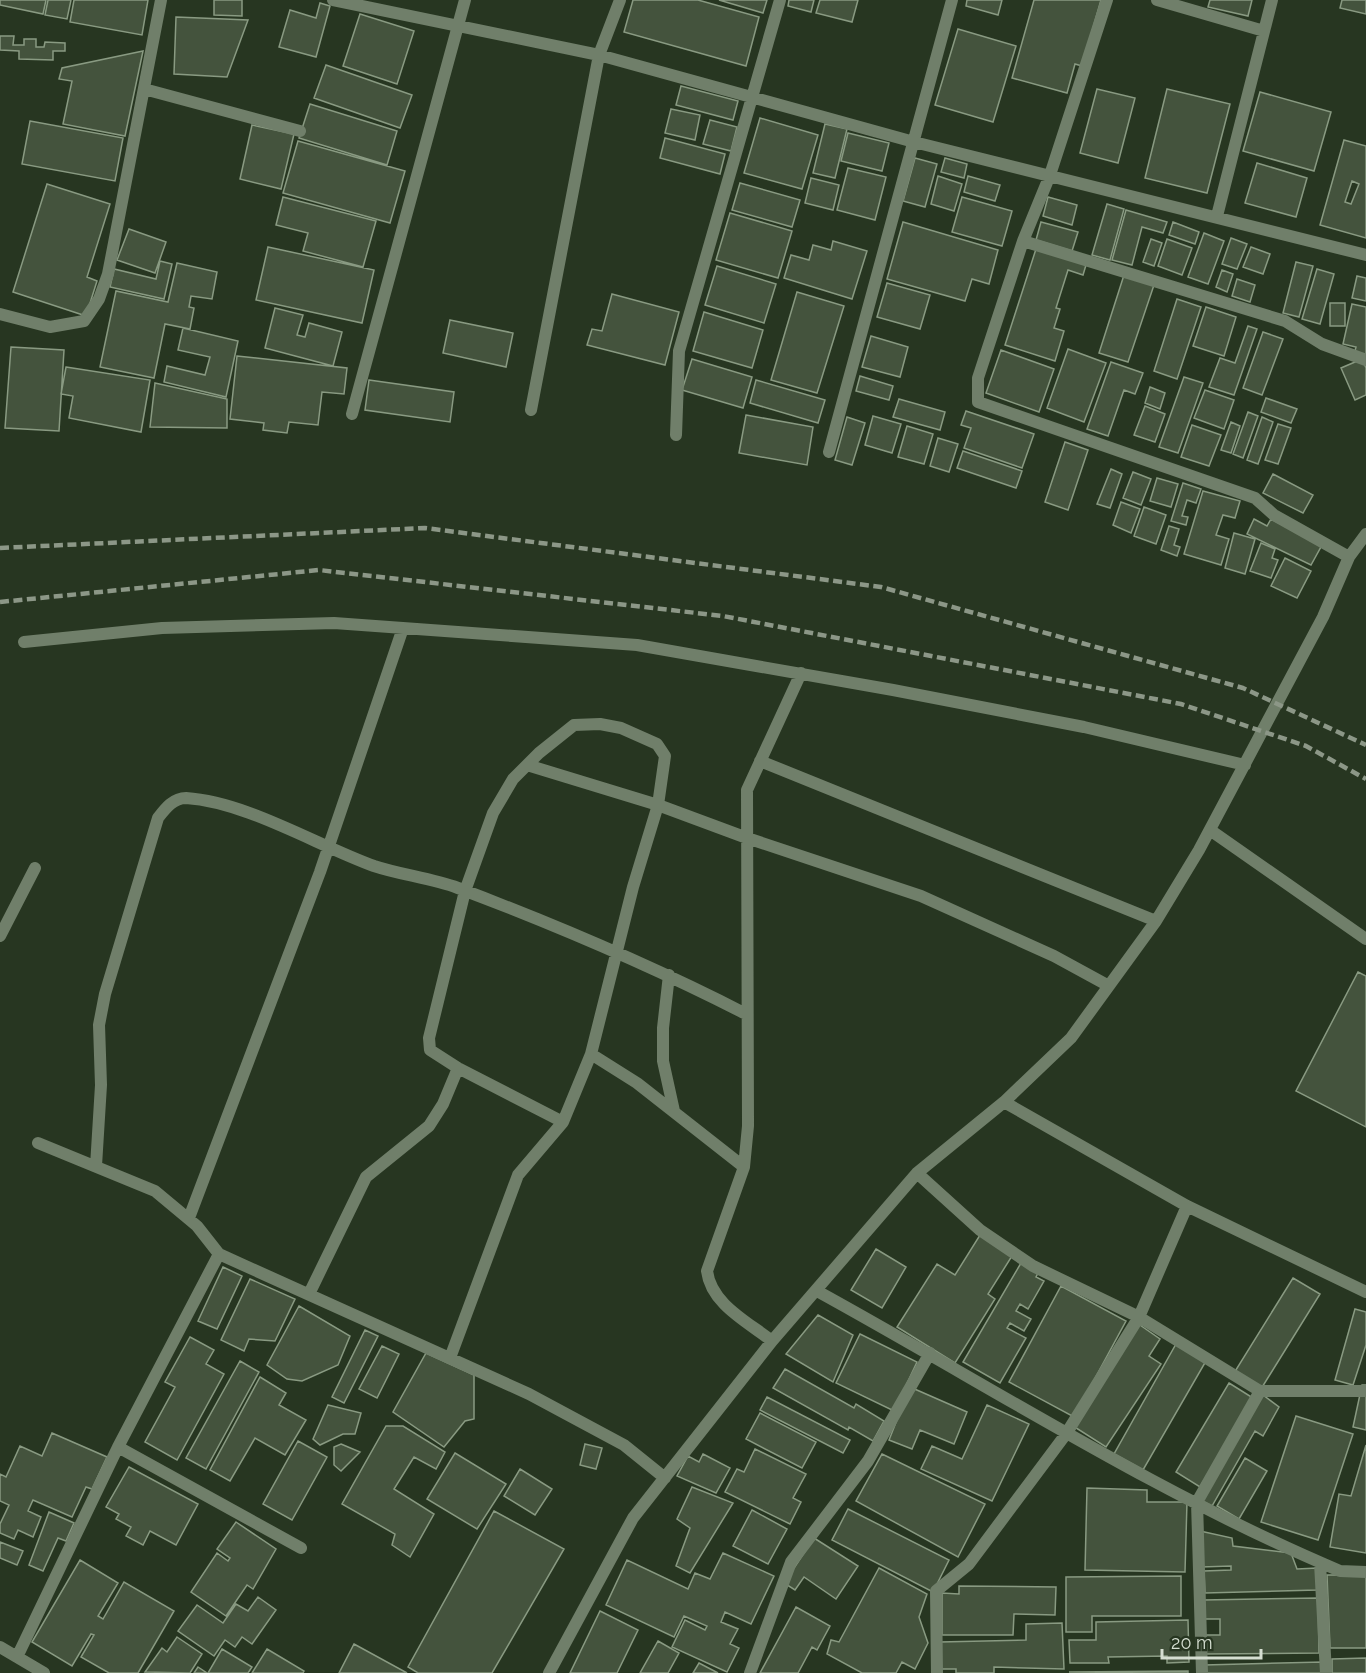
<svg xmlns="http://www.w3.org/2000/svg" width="1366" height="1673" font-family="Raleway,sans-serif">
<rect width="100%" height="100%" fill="#273621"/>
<path fill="#44533d" stroke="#899a82" stroke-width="1.5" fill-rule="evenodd" d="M0,0h46l-3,14 -43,-9z
M48,0h23l-4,19 -22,-4z
M74,0h74l-6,35 -72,-13z
M214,0h28v16l-28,-1z
M633,0h65l61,17 -13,49 -122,-34z
M719,0h48l-4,13z
M789,0h25l-3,12 -23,-6z
M820,0h38l-6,22 -36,-9z
M967,0h35l-4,15 -32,-9z
M1034,0h67l-19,66 -7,-2 -8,29 -55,-15z
M1210,0h42l-4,16 -40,-9z
M1342,0h24v14l-26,-6z
M320,3l10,3 -14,51 -37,-10 11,-37 26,8z
M360,14l54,17 -17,53 -54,-18z
M176,17l72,3 -21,57 -53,-3z
M958,29l58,17 -23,76 -58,-17z
M0,36h14l-1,9h11v-6h12v8h8l1,-5 20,1v8h-12v9l-34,-1v-8l-19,-1z
M143,51l-18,85 -62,-12 9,-43 -13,-2 3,-11z
M326,65l86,30 -12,33 -86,-30z
M681,86l57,15 -5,19 -57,-15z
M1097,89l38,9 -17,65 -38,-10z
M1167,89l63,15 -23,89 -62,-15z
M1260,92l71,20 -17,59 -71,-20z
M310,104l87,27 -10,34 -88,-27z
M671,109l29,6 -5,25 -30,-7z
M760,118l58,17 -16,54 -58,-16z
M710,120l27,7 -6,24 -28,-7z
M30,121l93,17 -8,43 -93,-17z
M825,124l22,5 -12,49 -22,-5z
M252,125l42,9 -13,55 -41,-10z
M848,133l41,10 -7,28 -41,-10z
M665,138l60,16 -5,20 -60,-16z
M1344,140l22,6v92l-46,-13zM1352,181l7,3 -8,20 -6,-2z
M298,141l107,30 -15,52 -107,-30z
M915,158l22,6 -12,43 -22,-6z
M945,158l22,6 -3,14 -23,-6z
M1257,163l50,15 -11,39 -51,-14z
M848,168l38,9 -11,43 -38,-10z
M938,176l24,8 -8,27 -23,-7z
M968,176l32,9 -5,16 -31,-9z
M811,178l28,7 -6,25 -28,-7z
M740,183l60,17 -8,27 -60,-17z
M47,184l63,20 -23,73 10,4 -11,35 -73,-24z
M283,197l93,24 -13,46 -60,-16 5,-18 -32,-8z
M962,197l50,14 -10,35 -50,-14z
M1048,197l29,8 -5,20 -29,-9z
M1107,204l17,5 -14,51 -18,-5z
M1126,210l41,12 -4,11 -21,-6 -10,38 -20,-5z
M730,213l62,18 -14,47 -62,-18z
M903,222l95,28 -9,34 -17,-5 -7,22 -78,-22z
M1041,222l37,10 -6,19 -36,-11z
M1173,222l26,10 -4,12 -26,-9z
M129,229l37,13 -11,31 -38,-13z
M1204,233l20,8 -16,43 -20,-7z
M1231,238l16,6 -10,25 -15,-5z
M1151,239l11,4 -8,23 -11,-4z
M1167,239l25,9 -10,27 -24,-9z
M833,241l34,10 -15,48 -68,-21 7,-23 18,5 4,-15 18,5z
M268,247l106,23 -12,53 -106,-23z
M1251,247l19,7 -7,20 -20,-7z
M1036,249l50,16 -3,10 -15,-5 -12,38 4,1 -6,19 10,3 -9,30 -50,-16z
M160,261l12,3 -8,35 -54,-12 4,-18 42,10z
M1296,262l17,4 -14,51 -16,-4z
M177,263l40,9 -5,27 -21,-3 -2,11 5,1 -4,21 -25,-5 -11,54 -54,-11 16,-76 52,11z
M717,266l59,18 -12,39 -59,-18z
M1317,269l17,5 -14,50 -18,-5z
M1222,270l11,4 -6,18 -11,-5z
M1124,275l30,10 -26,77 -29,-9z
M1357,276l9,2v23l-14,-3z
M1237,279l18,6 -5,17 -18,-6z
M887,283l43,12 -10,34 -43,-12z
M797,292l47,14 -27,87 -46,-13z
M612,294l67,18 -14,53 -78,-20 5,-16 10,2z
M1177,299l24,8 -24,72 -23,-8z
M1330,303h15v23h-15z
M1352,304l14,3v51l-12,-3 2,-8 -13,-3z
M1206,307l30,10 -12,39 -31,-10z
M275,308l28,7 -6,20 8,2 4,-14 33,9 -9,34 -68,-18z
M704,312l59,18 -11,38 -59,-17z
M450,320l63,13 -7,34 -63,-14z
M1248,326l9,3 -23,66 -25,-8 11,-29 15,5z
M183,328l55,13 -12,56 -62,-15 3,-16 38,9 5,-18 -32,-7z
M1263,332l20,7 -21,56 -19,-7z
M871,336l37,11 -8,30 -38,-10z
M11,347l53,3 -5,81 -54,-3z
M1068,349l38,14 -22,59 -37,-14z
M1001,350l53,19 -15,43 -53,-19z
M237,356l110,12 -3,26 -22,-2 -4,33 -29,-3 -2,11 -24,-3 1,-7 -34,-4z
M692,359l60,18 -9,31 -61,-18z
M1362,359l4,9v27l-11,5 -14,-32z
M1111,362l32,11 -8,21 -11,-4 -16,46 -21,-7z
M66,367l84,13 -9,52 -72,-14 4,-22 -12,-2z
M860,376l33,10 -4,14 -33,-9z
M1184,377l19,6 -25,70 -19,-6z
M369,380l85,12 -4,30 -85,-12z
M756,380l69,20 -7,23 -68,-20z
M155,383l72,16v29l-77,-1z
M1150,387l15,6 -5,16 -15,-6z
M1205,390l29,10 -10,29 -30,-11z
M1266,398l31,11 -6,14 -30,-11z
M899,399l46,13 -5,18 -47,-13z
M1145,406l20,8 -10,28 -21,-7z
M966,411l68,23 -12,34 -58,-20 7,-20 -10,-3z
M1248,412l10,4 -15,42 -10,-4z
M746,415l67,12 -6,38 -68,-12z
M873,416l28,8 -9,29 -27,-8z
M847,417l18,6 -13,42 -17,-5z
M1262,417l11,5 -15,42 -11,-4z
M1231,422l9,4 -9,27 -10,-3z
M1278,424l13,4 -13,36 -13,-4z
M1192,425l29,10 -12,31 -28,-9z
M907,426l26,8 -9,30 -26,-7z
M938,438l20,6 -9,28 -19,-6z
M1065,442l23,8 -20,60 -23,-8z
M963,451l59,20 -6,17 -59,-20z
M1111,469l11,5 -12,34 -13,-4z
M1133,472l18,7 -10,26 -18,-7z
M1273,474l40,21 -10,18 -40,-20z
M1157,478l21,6 -7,23 -21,-6z
M1183,483l18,6 -5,14 -9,-3 -5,16 6,1 -2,8 -15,-4z
M1203,491l37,10 -5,17 -12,-3 -7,20 13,4 -8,26 -37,-11z
M1121,502l19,7 -9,24 -18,-8z
M1144,507l22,8 -10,29 -22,-8z
M1254,519l13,7 4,-7 51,26 -11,20 -64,-31z
M1169,526l10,3 -5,16 6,2 -3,9 -16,-6z
M1234,533l21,6 -10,35 -20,-6z
M1261,543l14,6 -3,9 6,2 -7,18 -21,-7z
M1285,558l26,13 -14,27 -26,-12z
M1358,972l8,4v151l-70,-36z
M980,1235l32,21 -24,38 7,5 -40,64 -58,-36 40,-63 18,11z
M876,1249l30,18 -24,41 -31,-18z
M1021,1263l17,10 -2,4 8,4 -16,28 -8,-5 -4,7 15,8 -7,12 -14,-8 -3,5 19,10 -26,45 -37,-21z
M223,1267l19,9 -25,53 -19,-8z
M1293,1278l27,16 -59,95 -27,-16z
M250,1279l45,20 -20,42 -26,-2 -5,12 -23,-11z
M1061,1286l65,35 -52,96 -65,-35z
M299,1306l51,30 -12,29 -36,16 -15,-2 -20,-14z
M1355,1309l11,3v33l-13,40 -18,-5z
M818,1315l35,20 -20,47 -47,-28z
M1137,1323l23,16 -11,17 12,8 -55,83 -33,-21z
M365,1330l13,6 -34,67 -12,-6z
M860,1334l57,28 -23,49 -58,-28z
M190,1337l24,13 -8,14 18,10 -47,86 -32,-18 30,-55 -10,-5z
M1176,1344l30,17 -63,109 -29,-16z
M382,1346l17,8 -22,44 -18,-9z
M426,1353l48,22v44l-9,2 -21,26 -51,-35z
M240,1361l19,11 -53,97 -20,-11z
M785,1369l69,39 2,-4 28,17 -11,20 -24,-14 -1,3 -75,-42z
M260,1377l26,16 -7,12 27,15 -21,35 -30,-17 -25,43 -20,-11z
M1229,1383l24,15 -53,89 -24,-15z
M1362,1385h4v45l-13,-3z
M910,1387l57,25 -13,32 -34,-14 -8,19 -23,-9z
M1263,1395l16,12 -16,29 -8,-5 -43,75 -10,-5z
M767,1397l83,43 -7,13 -83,-43z
M328,1405l33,8 -6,21h-12l-23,11 -7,-6z
M987,1405l42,19 -37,77 -71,-32 11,-23 30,13z
M760,1413l56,29 -14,26 -56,-29z
M1296,1416l57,18 -35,106 -57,-18z
M386,1426h17l42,26 -9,17 -22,-12 -20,32 40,25 -24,43 -18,-12 3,-11 -53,-30z
M52,1433l55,24 -15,32 -6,-2 -14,30 -39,-17 -5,11 13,6 -8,20 -15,-7 -4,9 -14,-6v-9l9,-19 -9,-4v-27l6,3 14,-31 22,10z
M298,1441l29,16 -35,63 -29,-16z
M341,1444l19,8 -19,19 -7,-6v-18z
M585,1444l17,4 -6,21 -16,-4z
M1366,1445v108l-36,-6 9,-53 12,2z
M755,1449l51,25 -13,24 8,4 -11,22 -65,-32 12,-23 7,3z
M455,1453l51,31 -29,45 -50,-30z
M703,1454l27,14 -14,25 -39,-17 11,-20 11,6z
M882,1454l103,50 -27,53 -102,-56z
M1245,1458l22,13 -28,48 -22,-13z
M129,1467l69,37 -22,41 -26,-14 -7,14 -17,-9 5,-9 -15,-8 3,-5 -13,-7z
M520,1469l32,20 -17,26 -31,-19z
M692,1487l41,16 -43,70 -14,-7 14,-38 -13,-9z
M1087,1488l60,2v12h40l-2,70 -100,-2z
M848,1509l101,51 -16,32 -101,-52z
M752,1510l35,19 -19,35 -35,-18z
M494,1511l70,38 -72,124h-74l-10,-6z
M49,1512l25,11 -8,18 -8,-3 -15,33 -14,-6z
M236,1522l40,27 -23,40 -6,-4 -21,31 -35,-24 26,-39 11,8 2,-3 -13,-9z
M1200,1531l32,7 1,8 58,7 6,16 20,-1v22l-112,3 -1,-22 27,-1v-4l-30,1z
M814,1538l44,28 -22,33 -32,-22 -9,13 -11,-7z
M0,1542l23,9 -6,14 -17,-7z
M723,1553l51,23 -23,48 -26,-12 -4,10 17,7 -8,15 9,4 -12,24 -55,-25 13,-27 20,10 2,-4 -23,-10 -10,21 -68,-32 21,-45 61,29 7,-16 15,6z
M80,1560l38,23 -20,33 5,3 21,-37 50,29 -36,62h-29l-28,-16 13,-22 -3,-1 -19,32 -40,-24z
M879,1568l48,26 -8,23 9,26 -13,26 -13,-7 -6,11h-34l-35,-19 4,-14 8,2z
M1327,1575h39v73h-36z
M1181,1576v40h-89v16h-26v-55z
M959,1586l97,1 -1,28 -41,-1 -1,21h-71v-42l17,1z
M258,1597l18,13 -24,34 -10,-7 -7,10 -10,-7 -11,16 -36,-25 19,-26 26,18 13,-19 12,7z
M1318,1598l1,55 -114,1v-19h15v-16h-17v-19z
M796,1607l34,19 -13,24 -5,-3 -14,26h-38z
M600,1611l38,19 -21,43h-47z
M1188,1620l1,42 -22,1v-7l-59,1 1,6h-39l-1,-23h27v-18z
M1062,1623l2,46 -70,-2v6h-38v-4h-15l-1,-27 86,-2v-16z
M177,1637l25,17 -12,19 -45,-1 17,-24 5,4z
M658,1641l21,12 -11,20h-28z
M354,1644l53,29h-68z
M222,1649l30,18 -4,6h-40z
M267,1649l37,22 -1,2h-51z
M1366,1658v15h-34v-14z
M1323,1662v11h-119v-8z
M699,1663l19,10h-25z
M198,1667l9,6h-13z
M1188,1671v2l-119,-1z"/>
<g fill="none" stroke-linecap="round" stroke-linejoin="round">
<path stroke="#707f6a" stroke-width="12" d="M333,0l266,55 315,87 452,113
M1107,0l-57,175 -27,66 -45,137v24l277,96 19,17 75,42
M1157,0l107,31
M144,89l156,42
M1217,216l55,-216
M1023,241l262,80 37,23 44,16
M0,314l50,13 34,-6 15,-22 9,-25 53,-274
M531,410l68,-355 21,-55
M352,414l113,-414
M676,435l3,-84 101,-351
M829,452l123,-452
M24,642l138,-14 172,-5 303,22 256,45 191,37 161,38
M760,761l396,160
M527,765l131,40 7,-49 -8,-12 -36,-16 -21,-4 -26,1 -35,28 -26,26 -20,34 -28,78 -36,147 1,12 28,18 105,54
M1210,830l156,109
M0,936l35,-68
M669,975l-6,53v33l11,50
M591,1054l46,29 107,84
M1004,1102l183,104 179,86
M38,1143l117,48 42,35 22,28 310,140 95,51 41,33
M96,1166l5,-81 -2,-60 6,-31 53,-176c7,-9 15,-20 28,-20 61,4 130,47 188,68 27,9 57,12 84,22 98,37 194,78 288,126
M917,1173l63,57 53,36 106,51 121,74h106
M189,1218l131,-346 83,-244
M817,1291c173,95 340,203 523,280l26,1
M309,1294l57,-117 63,-51 14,-22 15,-36
M772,1341c-24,-19 -61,-37 -65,-70l37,-104 4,-41 -1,-336 54,-117
M450,1358l68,-183 45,-53 28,-68 42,-167 25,-82 89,33 174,58 133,60 55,30
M118,1447l183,101
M1320,1563l6,110
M0,1647l44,26
M17,1657l101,-210 101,-193
M549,1673l84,-155 139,-177 145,-168 87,-71 67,-64 85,-117 43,-71 124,-233 26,-60 17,-23
M750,1673l41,-111 77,-101 62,-108
M937,1673l-1,-82 33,-27 97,-130 73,-117 48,-111
M1202,1673l-5,-171 63,-111"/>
<path stroke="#8c9787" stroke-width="4.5" stroke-dasharray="9 4.5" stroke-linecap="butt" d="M0,548l425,-20 456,59 362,101 123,57
M0,602l319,-32 404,46 458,88 125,42 60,33"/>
</g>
<path d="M1162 1649v9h99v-9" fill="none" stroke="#d5ded1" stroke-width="3"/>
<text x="1171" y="1649" font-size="18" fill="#d5ded1" stroke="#273621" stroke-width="4.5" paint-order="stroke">20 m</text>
</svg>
